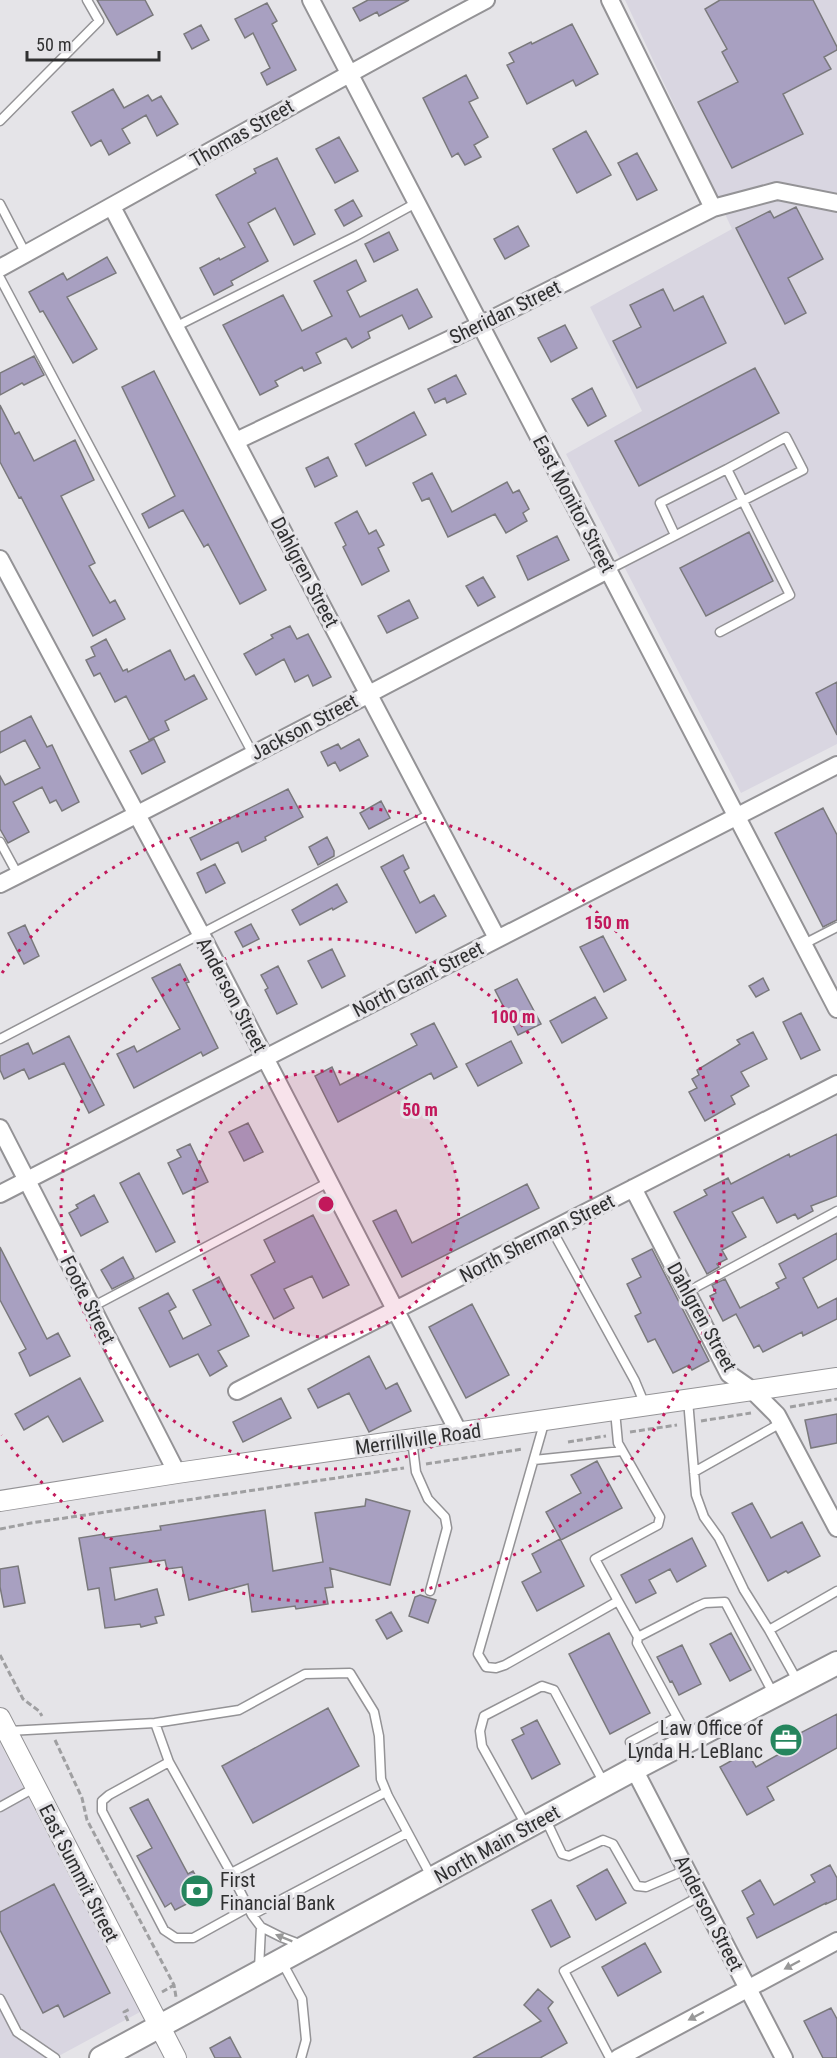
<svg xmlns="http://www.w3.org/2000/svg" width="837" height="2058" font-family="'Roboto Condensed',sans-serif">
<rect width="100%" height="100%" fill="#e5e4e8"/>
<path fill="#d9d6e1" d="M625,0h212v744l-96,49 -175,-339 76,-43 -52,-104 142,-78z
M0,1743l140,269 -85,46h-55z"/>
<path fill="#a8a0c1" stroke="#7a797c" stroke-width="1.5" d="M97,0h48l8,15 -36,20z
M368,0h41l-30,16 -2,-4 -17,9 -7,-13z
M720,0h93l24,47v3l-13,7 7,12 -48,25 20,40 -71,34 -34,-66 40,-20 -16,-30 5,-3 -22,-40z
M267,3l10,18 -5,3 24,46 -29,15 -6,-12 9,-5 -17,-35 -8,5 -10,-19z
M572,24l26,50 -22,12 -3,-6 -46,24 -20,-39 7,-3 -5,-9 22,-11 1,2z
M201,25l8,15 -17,9 -8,-15z
M466,75l12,23 -9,4 19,35 -14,8 7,12 -16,8 -7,-12 -6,4 -29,-59z
M113,89l11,19 24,-13 4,6 9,-5 17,28 -21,12 -11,-21 -24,14 8,14 -21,12 -8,-15 -10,6 -19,-34z
M586,131l25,44 -34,18 -24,-44z
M339,137l19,34 -23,12 -19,-34z
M637,153l20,37 -20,10 -19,-37z
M277,158l38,76 -21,11 -19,-37 -27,15 20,38 -37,20 2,4 -19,10 -14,-27 19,-10 1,2 25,-13 -29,-52 40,-22 -2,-4z
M353,200l9,16 -18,10 -9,-16z
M796,207l27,52 -35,19 18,35 -21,11 -49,-96 34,-17 4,7z
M518,226l11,20 -24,13 -11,-20z
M389,232l9,18 -24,12 -9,-18z
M107,257l9,16 -49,24 30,52 -24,14 -30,-52 -3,1 -11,-20 34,-19 4,7z
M356,260l10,21 -19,10 13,26 57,-28 15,28 -23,12 -7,-14 -34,17 2,6 -18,10 -6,-10 -30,15 5,10 -17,8 -2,-4 -27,14 3,5 -18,9 -37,-70 60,-30 19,36 30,-15 -18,-35z
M663,289l11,22 29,-15 23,47 -89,45 -24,-47 28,-14 -11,-22z
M565,325l12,23 -26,14 -13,-24z
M34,356l10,19 -20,10 -2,-2 -22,12v-22z
M755,368l24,45 -140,73 -24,-45z
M154,371l112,219 -26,14 -32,-60 -4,3 -21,-37 -34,18 -7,-14 33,-18 -53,-109z
M456,375l10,19 -19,9 -2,-5 -10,5 -7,-14z
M592,388l14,28 -18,10 -16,-27z
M0,405l15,29 4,-2 15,29 41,-21 19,40 -33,16 34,67 -6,3 21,37 5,-3 10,19 -32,17 -72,-139 -2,1 -19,-36z
M414,412l12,23 -60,31 -11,-22z
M328,457l9,19 -22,11 -9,-19z
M432,473l20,39 55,-30 6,11 6,-3 10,19 -6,4 4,8 -21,12 -11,-19 -47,23 -19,-39 -7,3 -9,-18z
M357,511l12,23 7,-4 8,15 -6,3 11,23 -27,14 -19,-38 3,-2 -11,-22z
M749,532l24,49 -67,35 -26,-48z
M557,536l12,24 -41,20 -11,-24z
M483,577l12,20 -17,9 -12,-20z
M409,600l9,18 -31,15 -9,-17z
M290,626l7,13 11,-5 23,43 -18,9 -5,-11 -13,7 -11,-23 -28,16 -12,-21 29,-16 -2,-3z
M106,639l17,32 4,-2 1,3 42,-22 15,30 9,-5 13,24 -42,22 4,9 -20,10 -23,-44 -11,6 -15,-29 -6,3 -8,-16 9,-4 -4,-9z
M837,682v53l-21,-42z
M31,716l16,31 5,-2 27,57 -17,9 -6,-11 -6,3 -8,-16 -29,15 16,30 -21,11 -8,-14v-53l5,9 35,-17 -15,-28 -25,13v-21z
M154,739l11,23 -23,12 -12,-23z
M359,739l9,17 -28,15 -5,-9 -7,4 -7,-14 17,-8 3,5z
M288,789l15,28 -38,20 1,3 -24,12 -4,-10 -37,18 -11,-22z
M381,801l9,17 -21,11 -9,-16z
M823,808l14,27v85l-14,7 -48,-94z
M327,837l7,14v5l-16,9 -9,-18z
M403,855l6,13 -5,3 16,32 14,-8 12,21 -30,17 -35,-66z
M215,864l10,19 -19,10 -9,-20z
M337,884l10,18 -14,8 -1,-2 -32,17 -8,-15z
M251,924l8,15 -16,8 -8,-15z
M25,925l14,31 -15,8 -16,-31z
M603,936l23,44 -22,12 -24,-45z
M332,949l13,27 -23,12 -14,-27z
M180,964l9,18 -3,1 32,65 -15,8 -2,-4 -67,36 -17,-34 17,-8 3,6 43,-23 -28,-51z
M278,966l19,38 -20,10 -12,-24 3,-2 -7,-13z
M763,978l6,12 -13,7 -7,-11z
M517,979l24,45 -23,11 -23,-45z
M595,997l12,21 -45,25 -12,-22z
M801,1013l19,37 -19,9 -18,-37z
M434,1023l23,44 -23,12 -3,-6 -93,49 -23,-46 17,-9 8,18 77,-40 -6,-11z
M753,1032l14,27 -26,13 8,14 -18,10 4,8 -30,17 -16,-29 8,-4 -5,-9 7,-4 -2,-5 43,-26 -3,-4z
M69,1036l35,69 -15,8 -25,-50 -35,16 -5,-10 -20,10 -4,-9v-14l28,-13 5,11z
M511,1041l11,22 -44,23 -12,-22z
M248,1123l15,29 -19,9 -15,-29z
M837,1134v62l-26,10 2,5 -15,8 -3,-5 -18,9 -14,-26 -31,15 14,25 -24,13 5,9 -10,5 2,3 -12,7 -33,-62 33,-17 -3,-5 24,-12 3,6 58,-30 1,3z
M190,1144l18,38 -25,12 -15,-31 13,-6 -4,-7z
M139,1173l36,69 -19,10 -36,-69z
M527,1184l12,24 -137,69 -29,-56 23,-11 16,33z
M94,1195l14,27 -27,14 -12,-23 9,-5 -2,-3z
M313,1215l36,70 -26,13 -11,-22 -28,13 10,19 -20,11 -23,-44 24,-13 -11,-22z
M837,1233v26l-34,19 15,30 19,-10v21l-34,17 -1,-4 -39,20 -4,-7 -5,3 -18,-34 -13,7 -13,-25 6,-3 -4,-8 13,-6 15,29 39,-20 -3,-5 10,-5 -7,-14z
M0,1247l47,92 11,-6 12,23 -40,20 -11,-23 7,-4 -26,-49z
M652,1249l57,112 -17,9 -3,-5 -16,8 -18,-34 -7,3 -13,-26 6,-3 -14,-29 14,-7 -9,-18z
M123,1257l11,21 -22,11 -11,-19z
M219,1277l30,59 -31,15 9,15 -17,10 -12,-22 -28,13 -31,-59 29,-15 8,14 -7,4 14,28 28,-14 -18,-35z
M472,1304l37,71 -43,23 -37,-71z
M369,1356l17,33 11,-6 14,28 -42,21 -20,-39 -31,15 -10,-19z
M80,1378l23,43 -40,21 -15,-26 -24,14 -9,-16z
M281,1398l10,20 -48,24 -10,-20z
M837,1414v29l-26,5 -6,-28z
M597,1461l25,47 -61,32 -15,-28 35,-19 -10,-18z
M366,1499l44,12 -20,74 -60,-17 3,19 -8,1 3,16 -32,5 -1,-3 -43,6 -4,-28 -59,16 -7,-33 -15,2 -2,-9 -55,8 5,32 42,-11 7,26 -9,2 2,6 -16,4 -1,-3 -35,4 -6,-40 -11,2 -9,-52 25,-4 1,4 56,-8 -1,-4 105,-16 8,61 50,-9 -8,-49 50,-7z
M752,1503l19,35 31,-16 18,34 -32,17 -2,-2 -18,10 -36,-68z
M692,1538l14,28 -29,16 -7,-13 -21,11 7,13 -20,10 -15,-28z
M560,1539l24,47 -47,25 -15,-29 19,-10 -9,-18z
M18,1566l7,37 -21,4 -4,-20v-18z
M420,1595l16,5 -8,23 -19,-7 6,-19z
M391,1612l11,19 -15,8 -11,-19z
M609,1633l41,80 -40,21 -41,-80z
M731,1633l20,37 -21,11 -20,-37z
M682,1645l19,39 -22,11 -7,-14 -2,1 -13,-25z
M328,1708l31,58 -106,57 -31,-57z
M837,1714v34l-70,39 7,13 -27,15 -27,-48 27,-15 9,15 27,-15 -4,-8z
M537,1720l23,44 -28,15 -20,-39 12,-6 -3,-6z
M148,1799l40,75 5,-3 13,23 -31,16 -4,-7 -6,4 -28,-51 15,-8 -22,-40z
M830,1865l7,13v21l-11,5v-1l-69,35 -10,-20 7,-4 -12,-23 18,-11 14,25 41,-23 -4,-7z
M607,1869l19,34 -30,17 -19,-34z
M54,1884l56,109 -46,24 -6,-12 -15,8 -43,-83v-18z
M551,1900l19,37 -19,10 -19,-37z
M645,1943l16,29 -43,24 -16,-29z
M538,1989l15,13 -5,6 19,35 -27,15h-67l68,-37 -17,-16z
M831,2008l6,11v39h-14l-19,-37z
M230,2037l11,21h-26l-5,-10z"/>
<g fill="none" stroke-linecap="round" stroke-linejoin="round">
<g stroke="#949396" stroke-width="11">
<path id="service" d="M0,121l99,-100 -12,-21
M0,204l26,50
M0,278l253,476
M175,327l181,-91 60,-33
M675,535l-15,-32 67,-34
M608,570l195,-100 -17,-33 -59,32 63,126 -70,37
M0,842l18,33
M804,944l33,-17
M0,1039l432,-226
M552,1230l83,151 10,24
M687,1292l150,-81
M92,1307l237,-125
M688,1400l8,95 8,22 15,21 25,52 25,40
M615,1411l3,32 42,74 -2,8 -63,34 23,42
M545,1420l-67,234 8,13 10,1 9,-3 113,-64 20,36 -1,6 40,74
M412,1440l4,32 12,27 17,18 2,11 -17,63
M534,1460l88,-9
M694,1472l87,-49
M638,1637l58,-30 9,-4 20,-1 49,93
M798,1682l-29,-52 68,-39
M155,1723l14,39 62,111 21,42 9,12 20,10 21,8
M9,1731l146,-8 84,-13 66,-36 45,-1 24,39 5,24 2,43 7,17 43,80
M630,1742l47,-25 12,22
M169,1762l-60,33 -7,6v10l62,119 12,8h17l56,-31
M0,1807l36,-20
M545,1818l17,36 7,2 34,-16 10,4 24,42 9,1 40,-17
M527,1827l-45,-81 -2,-15 4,-15 58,-30 12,4 51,95
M231,1873l155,-81
M252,1915l155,-82
M282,1962l20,37 4,41 -5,18
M259,1969l2,-42
M0,1999l17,33 38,26
M610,2058l-46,-87 136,-75"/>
</g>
<g stroke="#949396" stroke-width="20">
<path id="minor" d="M311,0l526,1009
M610,0l103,208
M112,207l385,731
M0,268c162,-89 322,-181 486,-268
M236,441l244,-116 233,-117 64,-17 60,12
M0,559l201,375 258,499
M0,884c204,-102 405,-210 608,-314
M0,1128l177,345
M633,1188l96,186 23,16 25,25 60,113
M0,1194l837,-429
M237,1391l600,-307
M634,1769l150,289
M618,2058l219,-117"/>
</g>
<g stroke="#949396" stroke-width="22">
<path id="tertiary" d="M0,1501l177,-28 660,-95
M0,1718l176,340"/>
</g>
<g stroke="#949396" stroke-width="26">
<path id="secondary" d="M101,2058l533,-289 203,-106"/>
</g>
<path stroke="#9f9fa1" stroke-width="3" stroke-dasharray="6 3" stroke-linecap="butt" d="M790,1407l47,-8
M701,1421l50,-8
M630,1432l47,-7
M568,1442l38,-6
M426,1464l97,-15
M0,1529l31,-6 373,-55
M0,1655l23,44 16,12 3,5
M55,1740l27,58 5,22 87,165 2,12
M162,1992l12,-7
M128,2021l-4,-9 6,-3"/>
<use href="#service" stroke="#fff" stroke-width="8"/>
<use href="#minor" stroke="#fff" stroke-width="16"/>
<use href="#tertiary" stroke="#fff" stroke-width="20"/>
<use href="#secondary" stroke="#fff" stroke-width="22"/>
</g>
<defs><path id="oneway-solid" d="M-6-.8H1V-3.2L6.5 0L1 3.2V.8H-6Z" transform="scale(1.5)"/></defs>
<g fill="#989898">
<use href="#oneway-solid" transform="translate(284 1938) rotate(-158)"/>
<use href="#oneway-solid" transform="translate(792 1965) rotate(152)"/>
<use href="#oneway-solid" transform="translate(696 2016) rotate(152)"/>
</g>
<circle cx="326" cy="1204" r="133" fill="#c2185b" fill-opacity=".12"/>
<g fill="none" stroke="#c2185b" stroke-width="3" stroke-dasharray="3 6">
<circle cx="326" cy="1204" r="133"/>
<circle cx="326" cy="1204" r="265"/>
<path d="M2 973A398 398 0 1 1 2 1435"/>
</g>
<defs>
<g id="office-disc" transform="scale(1.725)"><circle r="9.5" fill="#25855d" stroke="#e5e4e8"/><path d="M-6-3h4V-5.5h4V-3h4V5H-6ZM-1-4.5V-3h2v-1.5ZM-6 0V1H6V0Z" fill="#fff"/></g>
<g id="bank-disc" transform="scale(1.725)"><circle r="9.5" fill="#25855d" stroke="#e5e4e8"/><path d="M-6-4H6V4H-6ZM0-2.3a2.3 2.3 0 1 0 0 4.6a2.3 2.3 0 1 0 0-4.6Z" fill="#fff"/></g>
</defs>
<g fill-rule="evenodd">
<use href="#office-disc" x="786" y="1740"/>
<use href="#bank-disc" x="197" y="1891"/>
</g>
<g text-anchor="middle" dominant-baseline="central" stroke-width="6" stroke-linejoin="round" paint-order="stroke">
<g font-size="20" fill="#303031" stroke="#e5e4e8">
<text transform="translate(242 133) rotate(-30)">Thomas Street</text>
<text transform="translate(505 312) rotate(-26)">Sheridan Street</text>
<text transform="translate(574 504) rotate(62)">East Monitor Street</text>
<text transform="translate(305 572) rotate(62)">Dahlgren Street</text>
<text transform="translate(304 727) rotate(-28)">Jackson Street</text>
<text transform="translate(418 979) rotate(-27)">North Grant Street</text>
<text transform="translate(232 995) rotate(62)">Anderson Street</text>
<text transform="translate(537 1238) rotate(-27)">North Sherman Street</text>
<text transform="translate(88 1300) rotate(63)">Foote Street</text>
<text transform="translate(702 1317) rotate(61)">Dahlgren Street</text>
<text transform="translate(418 1439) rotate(-8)">Merrillville Road</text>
<text transform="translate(497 1844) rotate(-29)">North Main Street</text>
<text transform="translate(79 1873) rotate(63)">East Summit Street</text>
<text transform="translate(709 1913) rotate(63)">Anderson Street</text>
</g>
<g font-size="20" fill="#303031" stroke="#e5e4e8" text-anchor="end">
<text x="763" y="1728">Law Office of<tspan x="763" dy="23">Lynda H. LeBlanc</tspan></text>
<text x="220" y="1880" text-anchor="start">First<tspan x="220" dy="23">Financial Bank</tspan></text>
</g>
</g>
<circle cx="326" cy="1204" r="9" fill="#c2185b" stroke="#e5e4e8" stroke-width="3"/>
<g font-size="18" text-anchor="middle" font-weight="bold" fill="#c2185b" stroke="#e5e4e8" stroke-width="6" stroke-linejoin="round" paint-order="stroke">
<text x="607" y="929">150 m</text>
<text x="513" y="1023">100 m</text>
<text x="420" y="1116">50 m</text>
</g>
<path d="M27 51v9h132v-9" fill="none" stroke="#303031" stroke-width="3"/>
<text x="36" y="51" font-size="18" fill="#303031" stroke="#e5e4e8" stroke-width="4.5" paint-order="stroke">50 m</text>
</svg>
